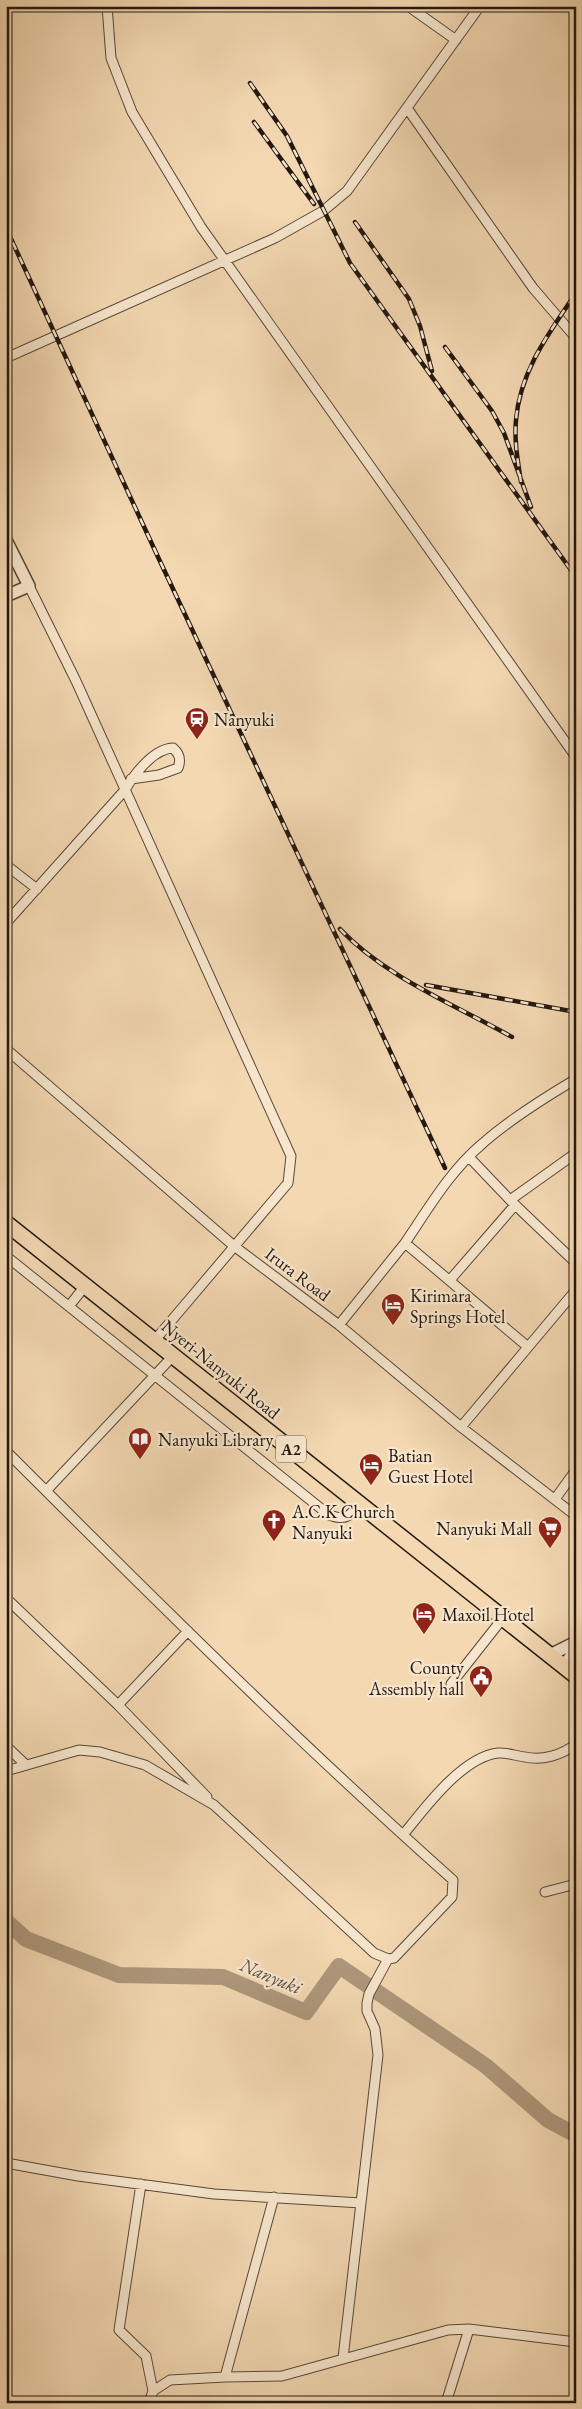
<svg xmlns="http://www.w3.org/2000/svg" width="582" height="2409" font-family="'EB Garamond',serif">
<rect width="100%" height="100%" fill="#f3d8b2"/>
<filter id="stains"><feTurbulence type="fractalNoise" baseFrequency=".004" numOctaves="4"/><feColorMatrix values="0 0 0 0 .2 0 0 0 0 .09 0 0 0 0 .02 0 0 0 .5 -.17"/></filter>
<radialGradient id="worn" r=".72"><stop offset=".6" stop-color="#630" stop-opacity="0"/><stop offset="1" stop-color="#630" stop-opacity=".3"/></radialGradient>
<g fill="none" stroke-linecap="round" stroke-linejoin="round">
<path stroke="#ad977b" stroke-width="16" d="M6,1921l20,18 93,36 104,2 83,35 33,-46 147,100 62,54 28,15"/>
<g stroke="#584838" stroke-width="11">
<path id="minor" d="M107,6l4,52 21,54 69,115 375,530
M408,6l48,34
M407,108l126,180 43,50
M6,358l269,-120 48,-27 24,-20 133,-185
M29,586l47,95 215,475 -3,27 -133,157
M6,865l31,24
M6,923l118,-132c10,-16 29,-42 49,-43 7,6 8,12 5,20l-19,7 -28,4
M6,1049l228,197 105,79 122,102 115,89
M469,1157l41,43 66,63
M510,1200l66,-47
M405,1243c23,-34 45,-72 77,-99 28,-25 62,-46 94,-65
M6,1256l323,259c17,6 20,2 31,-12
M450,1280l65,-75
M70,1305l15,-19
M339,1325l66,-82 123,104
M461,1427l115,-137
M6,1451c146,146 293,292 447,429l-1,17 -58,61 -6,1 -14,-6 -160,-148 -69,-40 -45,-13 -21,-2 -73,21
M46,1491l127,-135
M555,1499l21,-29
M6,1598l112,107 89,92
M451,1684l52,-66
M118,1705l70,-74
M6,1746l20,19
M403,1835c21,-26 59,-78 95,-82 8,-1 18,3 27,4 17,4 37,-2 51,-13
M545,1892l31,-8
M6,2163l72,13 136,18 147,9 -18,155
M141,2184l-22,146 27,26 7,35
M361,2203l17,-148 -3,-26 -8,-18v-8l2,-9 19,-35
M225,2377l49,-180
M149,2403l4,-12 17,-11 55,-3 57,-1 166,-46 21,-1 107,13
M446,2403l23,-74"/>
</g>
<g stroke="#584838" stroke-width="14">
<path id="tertiary" d="M6,540l23,46 -23,10
M550,1655l26,-13
M563,1666l13,-16"/>
</g>
<g stroke="#241810" stroke-width="18">
<path id="trunk" d="M6,1223l570,453"/>
</g>
<use href="#minor" stroke="#f7e6cd" stroke-width="9"/>
<use href="#tertiary" stroke="#f7e6cd" stroke-width="11"/>
<use href="#trunk" stroke="#f3d8b2" stroke-width="15"/>
<g stroke="#241810" stroke-width="4.5">
<path id="rail" d="M250,83l37,53 63,127 226,314
M254,122l60,82
M355,222l54,77 11,27 12,45
M6,228l152,329 287,611
M445,347l47,64 12,22 27,74
M521,482c-3,-20 -7,-41 -5,-62 4,-49 33,-87 60,-127
M340,929c44,47 115,76 172,108
M426,985l150,27"/>
</g>
<use href="#rail" stroke="#f7e6cd" stroke-width="2.5" stroke-dasharray="8" stroke-linecap="butt"/>
</g>
<defs>
<g id="station-pin" transform="scale(1.25)"><path d="M0 17L-7.5 6A9.5 9.5 0 1 1 7.5 6Z" fill="#8f2418" stroke="#f7e6cd"/><path d="M-3-6H3Q5-6 5-4V2Q5 4 3 4L4.5 6H3L1.5 4h-3L-3 6H-4.5L-3 4Q-5 4-5 2V-4Q-5-6-3-6ZM-3.5-4v3h7v-3ZM-3.5 1v1.5H-2V1ZM2 1v1.5H3.5V1Z" fill="#fff"/></g>
<g id="hotel-pin" transform="scale(1.25)"><path d="M0 17L-7.5 6A9.5 9.5 0 1 1 7.5 6Z" fill="#8f2418" stroke="#f7e6cd"/><path d="M-6-4.5h1.5V1H6V5H4.5V3h-9V5H-6ZM-4 0a1.8 1.8 0 1 1 3.6 0ZM.5 0V-2.5h3Q6-2.5 6 0Z" fill="#fff"/></g>
<g id="library-pin" transform="scale(1.25)"><path d="M0 17L-7.5 6A9.5 9.5 0 1 1 7.5 6Z" fill="#8f2418" stroke="#f7e6cd"/><path d="M-6-4Q-3-5.5-.7-3.5V5Q-3 3-6 4ZM6-4Q3-5.5 .7-3.5V5Q3 3 6 4Z" fill="#fff"/></g>
<g id="church-pin" transform="scale(1.25)"><path d="M0 17L-7.5 6A9.5 9.5 0 1 1 7.5 6Z" fill="#8f2418" stroke="#f7e6cd"/><path d="M-1.2-6h2.4v3.5h3.3v2.4h-3.3V6h-2.4V-.1h-3.3v-2.4h3.3Z" fill="#fff"/></g>
<g id="supermarket-pin" transform="scale(1.25)"><path d="M0 17L-7.5 6A9.5 9.5 0 1 1 7.5 6Z" fill="#8f2418" stroke="#f7e6cd"/><path d="M-6-5.5h2.5l.6 2H6L4.5 2H-2.5L-4.4-4H-6ZM-1.5 3.2a1.3 1.3 0 1 0 .1 0ZM3 3.2a1.3 1.3 0 1 0 .1 0Z" fill="#fff"/></g>
<g id="civic-pin" transform="scale(1.25)"><path d="M0 17L-7.5 6A9.5 9.5 0 1 1 7.5 6Z" fill="#8f2418" stroke="#f7e6cd"/><path d="M-.6-6.5H3V-4.5H.6V-3L4-1V1h2V6H-6V1h2V-1L-.6-3ZM-1.2 2.5V6h2.4V2.5Z" fill="#fff"/></g>
</defs>
<g fill-rule="evenodd">
<use href="#station-pin" x="197" y="719"/>
<use href="#hotel-pin" x="393" y="1305"/>
<use href="#library-pin" x="140" y="1439"/>
<use href="#hotel-pin" x="371" y="1465"/>
<use href="#church-pin" x="274" y="1521"/>
<use href="#supermarket-pin" x="550" y="1528"/>
<use href="#hotel-pin" x="424" y="1614"/>
<use href="#civic-pin" x="481" y="1677"/>
</g>
<g text-anchor="middle" dominant-baseline="central" stroke-width="4.5" stroke-linejoin="round" paint-order="stroke">
<rect fill="#f7e6cd" stroke="#635649" stroke-width="1" x="276" y="1435.5" width="30" height="27" rx="4"/>
<g font-size="16" font-weight="bold" fill="#241810">
<text x="291" y="1449">A2</text>
</g>
<g font-size="18" fill="#241810" stroke="#f7e6cd" text-anchor="start">
<text x="214" y="719">Nanyuki</text>
<text x="410" y="1295">Kirimara<tspan x="410" dy="21">Springs Hotel</tspan></text>
<text x="158" y="1439">Nanyuki Library</text>
<text x="388" y="1455">Batian<tspan x="388" dy="21">Guest Hotel</tspan></text>
<text x="292" y="1511">A.C.K Church<tspan x="292" dy="21">Nanyuki</tspan></text>
<text x="532" y="1528" text-anchor="end">Nanyuki Mall</text>
<text x="442" y="1614">Maxoil Hotel</text>
<text x="464" y="1667" text-anchor="end">County<tspan x="464" dy="21">Assembly hall</tspan></text>
</g>
<g font-size="18" fill="#241810" stroke="#f7e6cd">
<text transform="translate(298 1274) rotate(37)">Irura Road</text>
<text transform="translate(221 1369) rotate(39)">Nyeri-Nanyuki Road</text>
</g>
<g font-size="19" font-style="italic" fill="#5b4b3b" stroke="#f7e6cd">
<text transform="translate(271 1976) rotate(23)">Nanyuki</text>
</g>
</g>
<rect width="582" height="2409" fill="none" stroke="#f3d8b2" stroke-width="25"/>
<rect x="8" y="8" width="567" height="2394" fill="none" stroke="#241810" stroke-width="2.5"/>
<rect x="12" y="12" width="557" height="2384" fill="none" stroke="#241810"/>
<rect width="100%" height="100%" filter="url(#stains)"/>
<rect width="100%" height="100%" fill="url(#worn)"/>
</svg>
